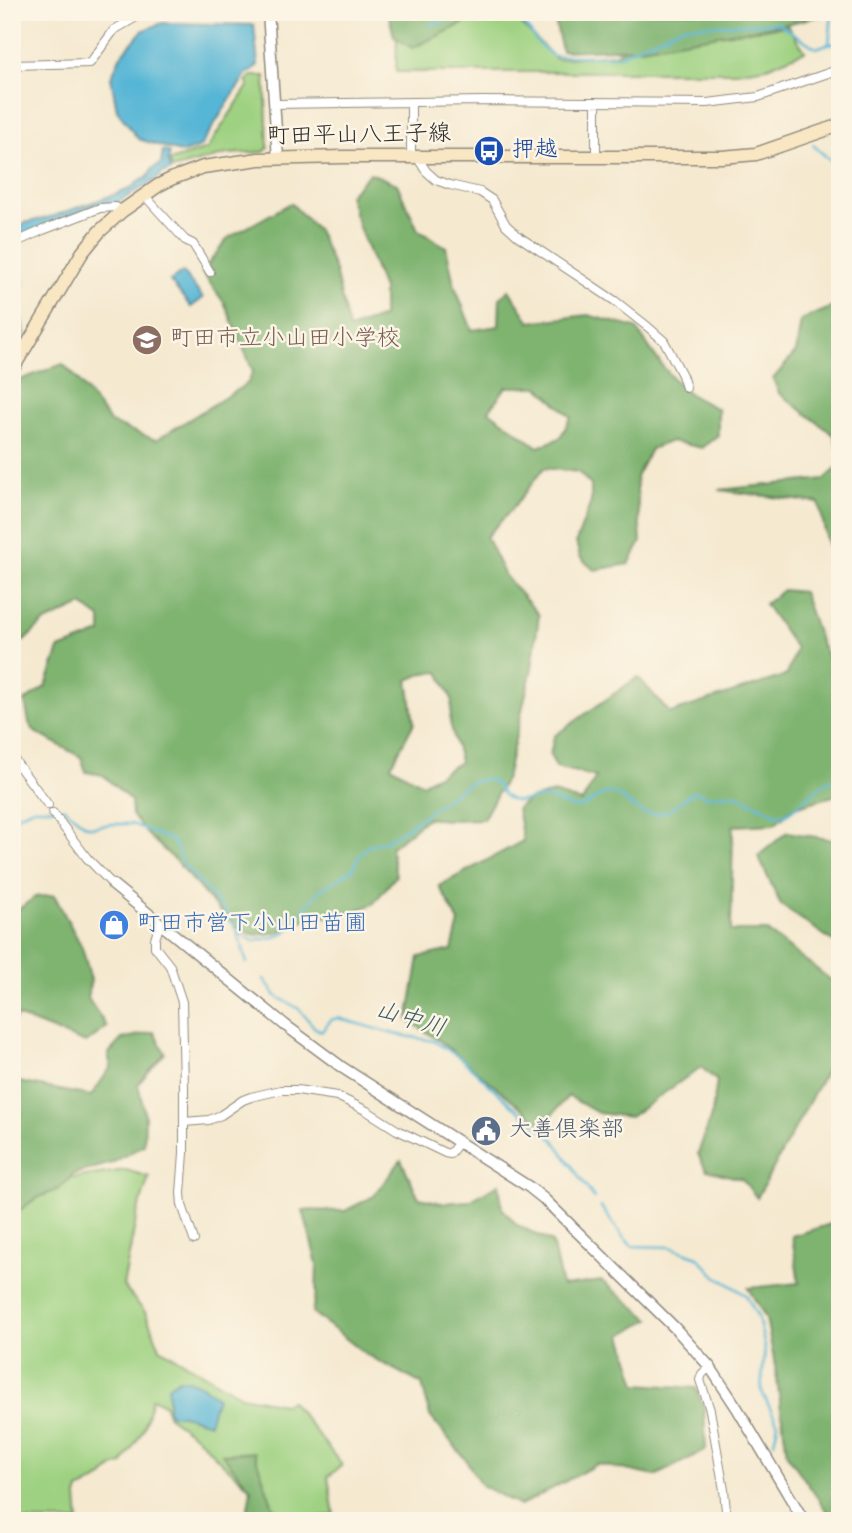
<svg xmlns="http://www.w3.org/2000/svg" width="852" height="1533" font-family="Dekko,'Klee One',sans-serif">
<rect width="100%" height="100%" fill="#fcf5e5"/>
<filter id="ink" filterUnits="userSpaceOnUse"><feTurbulence type="fractalNoise" baseFrequency=".0143" numOctaves="2"/><feDisplacementMap in="SourceGraphic" scale="14" xChannelSelector="R" yChannelSelector="G"/><feConvolveMatrix kernelMatrix="1 2 1 2 8 2 1 2 1" color-interpolation-filters="sRGB"/></filter>
<filter id="wash" filterUnits="userSpaceOnUse"><feTurbulence type="fractalNoise" baseFrequency=".00686" numOctaves="4" result="noise"/><feDisplacementMap in="SourceGraphic" scale="28" xChannelSelector="R" yChannelSelector="G"/><feGaussianBlur stdDeviation="1.57" result="paint"/><feColorMatrix in="noise" values="0 0 0 0 0 0 0 0 0 0 0 0 0 0 0 0 0 1.4 0 .05"/><feComposite in="paint" operator="in"/></filter>
<g filter="url(#wash)">
<rect width="100%" height="100%" fill="#f5e9d0"/>
<path fill="#9ed181" stroke="#647e56" stroke-width="2" d="M461,12h48l47,47 59,-5 67,-31 67,8 39,-5 17,25 -38,16 -31,5h-340l1,-39z
M251,76h14l3,72 -4,4 -37,2 -55,15 -2,-8 37,-12 42,-64 -3,-3z
M126,1170l23,7 -12,37 -14,72 22,26 15,36 81,48 42,8 8,-3 51,64 -14,12 6,38 -46,6 -70,-62 -20,-21 -29,-21 -5,-13 -12,-6c-3,10 -5,21 -9,32 -6,12 -15,22 -20,34l-10,3 -10,10 -24,13 -2,7 2,24h-67v-334z"/>
<path fill="#7eb36f" stroke="#546f4d" stroke-width="2" fill-rule="evenodd" d="M388,12h100l-76,36 -18,-12z
M553,12h267v4l-34,8 -145,24 -79,3z
M370,173l27,11 21,46 28,17 8,37 18,46 27,-4 1,-28 9,-8 21,32 58,-7 48,13c15,22 34,53 57,68 8,5 17,9 25,13v26l-16,13 -31,-7 -20,8 -15,28 5,65 -12,22 -35,6 -14,-13 -4,-15 15,-40v-17l-13,-13 -34,-4 -32,41 -26,28 19,39 34,39 -7,53 -26,110 -23,41 -35,1 -21,-2 -36,30 5,28 -23,28 -33,13h-27l-34,15 -24,3 -17,-6 -25,-25 -37,-43 -28,-26 -16,-20 -1,-14 -28,-26 -17,-3 -5,-15 -46,-25 -6,-9 -4,-22 21,-15 13,-37 42,-16v-14l-19,-14 -39,18 -19,18 -12,-4v-244l10,-14 41,-15 11,11 37,48 45,17 92,-57 5,-12 -28,-67 -23,-32 26,-34 63,-35 28,29 16,39 14,58 34,-12v-28l-24,-62 -10,-32zM506,387h33l32,30 -11,21 -22,9 -49,-36zM439,672l13,27 -2,23 10,40 -38,22 -31,-18 23,-43 -6,-43 16,-7z
M840,304v151l-6,-20 -55,-42 -6,-14 23,-27 5,-32z
M840,457v89h-12l-9,-43 -100,-13 106,-11 12,-11z
M783,590l20,2 17,49 20,40v113l-45,13 -21,17 -41,2 -2,105h36l73,56v80l-13,2 -70,129 -15,-19 -36,-9 -8,-16 14,-41 5,-32 -16,-14 -71,50 -32,-4 -30,-17 -22,26 -6,1 -100,-82 -32,-21 11,-63 33,-7 7,-28 -20,-36 84,-45 -6,-33 13,-9 24,-6 28,9 14,-25 -40,-10 -6,-12 4,-19 84,-59 32,36 117,-38 9,-26 -31,-45z
M787,832l53,9v105l-59,-41 -23,-49z
M54,895l28,52 9,33 -4,17 20,30 -21,16 -69,-27 -5,8v-110l23,-17z
M154,1032l11,21 -27,31 7,31 -1,30 -32,18 -38,11 -15,15 -24,10 -23,17v-142l7,8 72,14 20,-29 -3,-13 14,-15z
M401,1160l18,38 24,5 26,-2 30,-17 3,24 15,17 35,17 10,44 40,-5 48,38 -28,16 15,49 59,4 8,21 2,41 -51,26 -58,-12 -77,42 -39,-21 -15,-25 -36,-44 -8,-32 -55,-29 -55,-43 4,-18 1,-30 -14,-54 42,1 29,-15z
M840,1221v299l-14,-10 -39,-56 -12,-89 -9,-47 -18,-30 51,-5 -7,-47z
M254,1452l24,69h-32l5,-32 -29,-35z"/>
<path fill="#56b6d5" stroke="#407080" stroke-width="2" d="M162,23l92,2 4,40 -5,6 -6,2 -47,74 -17,6 -45,-14 -21,-29 -6,-32 9,-21 22,-26z
M163,151l7,2 -2,9h1l2,8 -9,3 -5,6 -39,23 -23,3 -83,36v-11l13,-7 29,-7 76,-27 8,-7 10,-5 4,-8 9,-5z
M12,254c12,22 2,26 5,45 1,12 5,23 8,35l-13,19v-8l3,-1 5,-10 -8,-29 3,-32 -3,-10z
M183,272l20,26 -12,9 -21,-26z
M179,1379c13,0 29,10 38,18l-8,26 -26,-8h-12l-3,-5v-23z"/>
<g fill="none" stroke-linecap="round" stroke-linejoin="round">
<path stroke="#56b6d5" stroke-width="2.5" d="M516,12l22,31 15,13h65l65,-30 95,-3 38,25 12,-4 12,-1
M431,25l43,-13
M829,44l3,-32
M813,145l19,17 4,12 4,5
M12,818l21,-10h31l21,17 7,2 21,-3h19l41,17 10,23 47,53 8,16 9,30
M238,933l16,8 25,-5 8,-5 32,-40 34,-22 7,-14 8,-9 17,-5 14,-8 68,-49c40,-15 24,13 49,17 11,1 20,-5 32,-3 12,3 24,13 36,8 8,-3 15,-12 23,-13 18,-3 27,30 58,19 12,-5 20,-16 31,-21l10,5 28,-2 47,22 7,-3 40,-32 12,-1
M264,979l12,17 23,13 16,19 7,3 9,-11 7,-2 56,16 40,7 28,18 44,41 48,40 40,58
M601,1207l22,30 9,9 38,1 28,10 18,19 30,19 12,22 7,30 -4,43 17,34 -4,18"/>
<path stroke="#56b6d5" stroke-width="18" d="M12,260l3,21 -3,15"/>
</g>
</g>
<g filter="url(#ink)">
<g fill="none" stroke-linecap="round" stroke-linejoin="round">
<g stroke="#908a7e" stroke-width="10">
<path id="minor" d="M12,15l6,-3
M12,65l78,-2 24,-33 24,-14 20,-4
M275,104l208,-3 224,2 51,-6 82,-28
M411,156v-53
M417,157l9,14 10,9 14,5 30,7 12,8 14,25 12,11 97,65 33,26 16,14 18,34 4,13
M596,157v-55
M144,195l41,45 8,4 17,28
M12,244l31,-14 57,-22 16,-1 6,4
M12,757l36,48
M53,813l34,45 26,27
M160,924l-5,15v8l15,19 12,36 2,84v67l-3,40 1,12 12,35
M184,1122l25,-2 12,-5 22,-15 8,-3 30,-7h16l40,6 30,15 30,19 48,23 5,1 9,-12
M710,1367l-8,7 -2,6 10,30 14,80 3,31"/>
</g>
<g stroke="#908a7e" stroke-width="13">
<path id="tertiary" d="M268,12l10,147
M113,885l172,140 58,43 186,119 15,12 131,129 35,39 27,41 67,113"/>
</g>
<g stroke="#908a7e" stroke-width="15">
<path id="secondary" d="M12,370l70,-117 17,-21 23,-21 37,-26 12,-6 32,-12 56,-8 84,-2h379l34,-3 84,-29"/>
</g>
<use href="#minor" stroke="#fff" stroke-width="8"/>
<use href="#tertiary" stroke="#fff" stroke-width="10"/>
<use href="#secondary" stroke="#f9e7c3" stroke-width="12"/>
</g>
</g>
<defs>
<g id="bus-disc" transform="scale(1.575)"><circle r="9.5" fill="#1a4fb4" stroke="#fcf5e5"/><path d="M-5-6H5V4H4V6H2V4H-2V6H-4V4H-5ZM-3.5-4V0h7V-4ZM-3.5 1.2v1.5H-2V1.2ZM2 1.2v1.5H3.5V1.2Z" fill="#fff"/></g>
<g id="school-disc" transform="scale(1.575)"><circle r="9.5" fill="#8d6e63" stroke="#fcf5e5"/><path d="M0-5L7-2L0 1L-7-2ZM-4 1L0 2.5L4 1V4Q0 6-4 4Z" fill="#fff"/></g>
<g id="shop-disc" transform="scale(1.575)"><circle r="9.5" fill="#3f7fe0" stroke="#fcf5e5"/><path d="M-5-2.5h2.3a2.7 3.5 0 0 1 5.4 0H5L5.5 6h-11ZM-1.5-2.5h3a1.5 2.3 0 0 0-3 0Z" fill="#fff"/></g>
<g id="civic-disc" transform="scale(1.575)"><circle r="9.5" fill="#5c6f8a" stroke="#fcf5e5"/><path d="M-.6-6.5H3V-4.5H.6V-3L4-1V1h2V6H-6V1h2V-1L-.6-3ZM-1.2 2.5V6h2.4V2.5Z" fill="#fff"/></g>
</defs>
<g fill-rule="evenodd">
<use href="#bus-disc" x="489" y="151"/>
<use href="#school-disc" x="147" y="340"/>
<use href="#shop-disc" x="114" y="925"/>
<use href="#civic-disc" x="486" y="1131"/>
</g>
<g text-anchor="middle" dominant-baseline="central" stroke-width="5" stroke-linejoin="round" paint-order="stroke">
<g font-size="23" fill="#2b2b2b" stroke="#fcf5e5">
<text transform="translate(359 137) rotate(-1)">町田平山八王子線</text>
</g>
<g font-size="23" fill="#164399" stroke="#fcf5e5" text-anchor="start">
<text x="512" y="151">押越</text>
</g>
<g font-size="23" fill="#785e54" stroke="#fcf5e5" text-anchor="start">
<text x="170" y="340">町田市立小山田小学校</text>
</g>
<g font-size="23" fill="#366cbe" stroke="#fcf5e5" text-anchor="start">
<text x="137" y="925">町田市営下小山田苗圃</text>
</g>
<g font-size="23" fill="#4e5e75" stroke="#fcf5e5" text-anchor="start">
<text x="509" y="1131">大善倶楽部</text>
</g>
<g font-size="24" font-style="italic" fill="#3a5c66" stroke="#fcf5e5">
<text transform="translate(410 1021) rotate(17)">山中川</text>
</g>
</g>
<rect width="852" height="1533" fill="none" stroke="#fcf5e5" stroke-width="42"/>
</svg>
